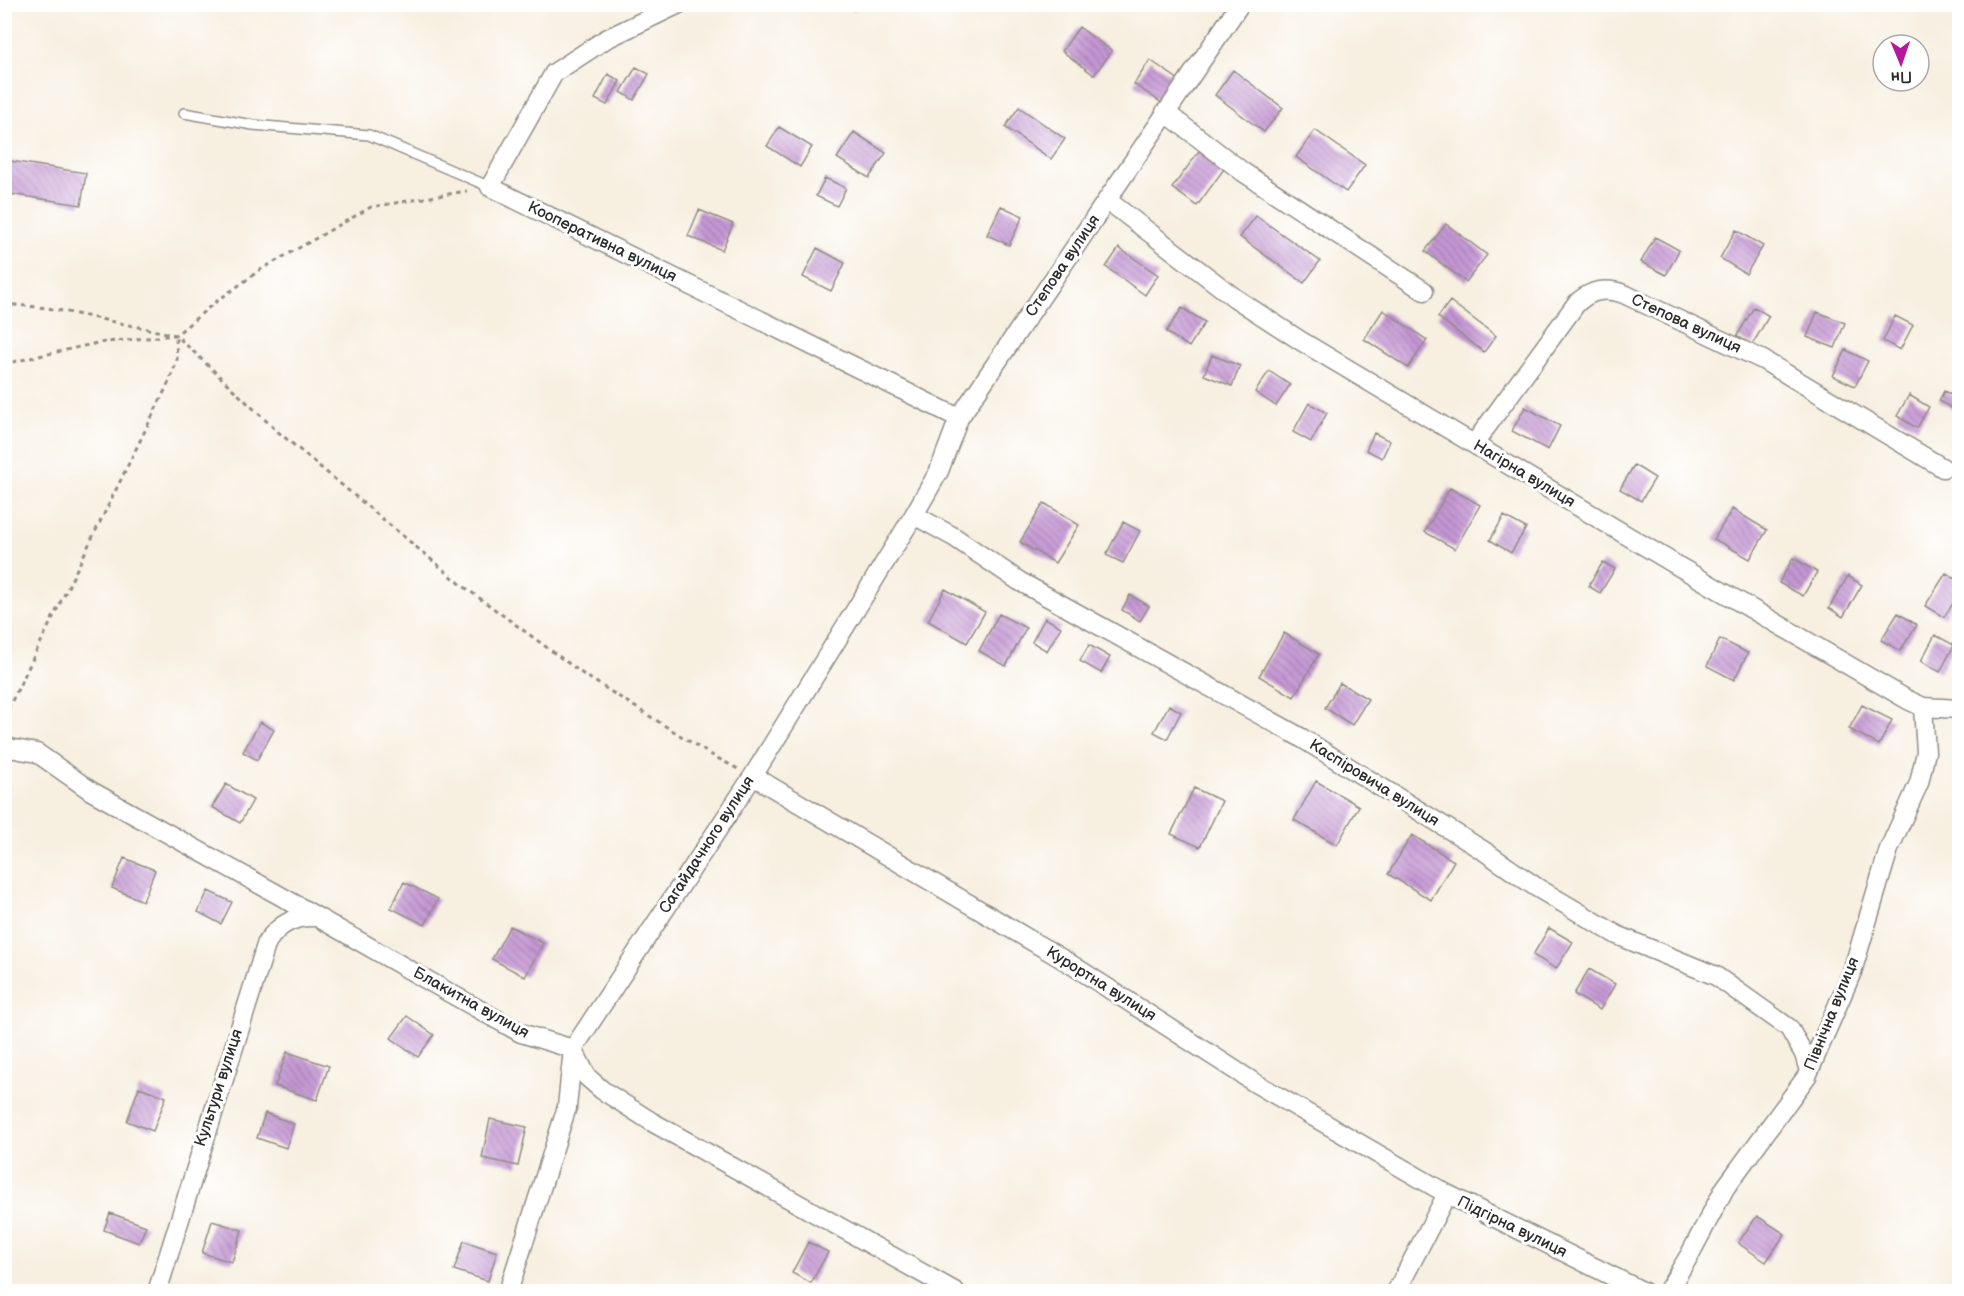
<svg xmlns="http://www.w3.org/2000/svg" width="1964" height="1296" font-family="'Balsamiq Sans',sans-serif">
<defs>
<pattern id="building-back-hatch" width="6" height="6" patternUnits="userSpaceOnUse" patternTransform="scale(1.5)"><rect width="6" height="6" fill="#c597d4"/><path d="M-1 5l2 2M0 0l6 6M5-1l2 2" fill="none" stroke="#a07bac"/></pattern>
</defs>
<rect width="100%" height="100%" fill="#fff"/>
<filter id="ink" filterUnits="userSpaceOnUse"><feTurbulence type="fractalNoise" baseFrequency=".0167" numOctaves="2"/><feDisplacementMap in="SourceGraphic" scale="12" xChannelSelector="R" yChannelSelector="G"/><feConvolveMatrix kernelMatrix="1 2 1 2 8 2 1 2 1" color-interpolation-filters="sRGB"/></filter>
<filter id="wash" filterUnits="userSpaceOnUse"><feTurbulence type="fractalNoise" baseFrequency=".008" numOctaves="4" result="noise"/><feDisplacementMap in="SourceGraphic" scale="24" xChannelSelector="R" yChannelSelector="G"/><feGaussianBlur stdDeviation="1.35" result="paint"/><feColorMatrix in="noise" values="0 0 0 0 0 0 0 0 0 0 0 0 0 0 0 0 0 1.4 0 .05"/><feComposite in="paint" operator="in"/></filter>
<g filter="url(#wash)">
<rect width="100%" height="100%" fill="#f7efe0"/>
<g id="blocks">
<path fill="url(#building-back-hatch)" d="M846,4h13l-5,6z
M1079,27l33,24 -18,24 -32,-24z
M1150,60l29,20 -17,23 -28,-19z
M636,67l13,7 -15,26 -13,-8z
M1233,70l50,38 -19,24 -49,-37z
M608,74l12,7 -13,24 -12,-6z
M1019,107l46,32 -14,20 -46,-32z
M779,127l33,20 -12,20 -33,-21z
M1315,130l50,35 -19,27 -50,-35z
M854,132l32,21 -17,25 -32,-20z
M1199,151l25,18 -27,37 -25,-18z
M4,160l82,13 -5,32 -77,-12z
M825,178l21,10 -9,18 -21,-10z
M1001,206l22,10 -14,29 -22,-10z
M699,210l34,14 -11,26 -34,-14z
M1256,216l64,45 -16,22 -64,-46z
M1446,224l41,31 -21,27 -41,-31z
M1736,230l27,16 -17,28 -26,-16z
M1655,237l24,13 -13,25 -25,-13z
M817,248l28,15 -14,28 -28,-14z
M1119,248l39,27 -13,20 -39,-28z
M1450,301l46,35 -12,16 -46,-35z
M1754,307l15,9 -17,29 -15,-9z
M1182,308l23,14 -16,25 -23,-15z
M1383,310l44,30 -19,28 -44,-29z
M1817,312l28,11 -10,25 -28,-11z
M1895,316l18,9 -13,25 -17,-9z
M1846,350l22,11 -13,25 -22,-10z
M1212,355l28,11 -8,20 -28,-11z
M1269,371l21,14 -14,21 -21,-14z
M1944,391l16,9v13l-21,-12z
M1909,395l20,12 -12,21 -20,-12z
M1309,403l18,10 -16,29 -18,-10z
M1525,407l35,19 -12,24 -36,-19z
M1960,429v19l-8,-4z
M1374,433l16,8 -8,17 -16,-8z
M1634,465l21,13 -14,23 -21,-12z
M1450,488l30,17 -25,44 -30,-17z
M1044,503l35,22 -24,38 -35,-21z
M1732,509l35,21 -17,29 -36,-20z
M1504,516l22,12 -15,25 -21,-13z
M1123,522l17,9 -17,32 -17,-8z
M1793,558l24,14 -14,24 -24,-13z
M1603,562l12,7 -15,24 -12,-7z
M1946,573l14,9v11l-16,24 -19,-11z
M1848,576l14,9 -19,32 -14,-9z
M945,589l40,23 -18,31 -39,-22z
M1130,595l19,11 -9,15 -18,-11z
M1898,613l19,12 -17,26 -19,-11z
M999,614l27,14 -20,38 -27,-15z
M1045,618l16,9 -14,24 -15,-9z
M1284,633l35,21 -25,43 -35,-21z
M1935,635l19,10 -14,27 -19,-11z
M1720,639l28,14 -14,27 -27,-14z
M1089,645l21,12 -9,16 -21,-12z
M1340,683l28,16 -16,26 -27,-17z
M1169,705l12,7 -14,27 -13,-7z
M1862,705l30,15 -13,25 -30,-16z
M260,722l14,8 -17,30 -14,-8z
M1316,781l43,25 -22,39 -43,-25z
M226,784l27,16 -13,23 -28,-16z
M1194,788l28,13 -22,46 -29,-13z
M1412,835l42,26 -23,39 -43,-26z
M124,858l31,12 -12,31 -31,-13z
M404,882l34,17 -13,26 -34,-17z
M208,891l24,11 -11,22 -23,-12z
M510,926l33,17 -18,34 -33,-18z
M1549,928l24,14 -17,27 -23,-14z
M1589,969l26,15 -15,26 -26,-16z
M407,1016l27,19 -16,22 -27,-19z
M287,1052l42,14 -12,34 -42,-14z
M139,1087l27,10 -13,34 -26,-10z
M265,1113l29,11 -8,24 -29,-10z
M490,1119l37,8 -9,39 -36,-8z
M110,1213l36,13 -7,17 -35,-13z
M1757,1216l28,18 -19,28 -28,-19z
M212,1221l30,9 -10,32 -30,-9z
M464,1241l33,11 -9,29 -34,-11z
M808,1242l20,10 -17,31 -19,-10z"/>
</g>
</g>
<g filter="url(#ink)">
<use href="#blocks" fill-opacity="0" stroke="#918d86" stroke-width="1.5"/>
<g fill="none" stroke-linecap="round" stroke-linejoin="round">
<g stroke="#918d86" stroke-width="12">
<path id="lane" d="M184,113l69,12 116,10 121,52"/>
</g>
<g stroke="#918d86" stroke-width="21">
<path id="street" d="M679,4l-73,35 -52,34 -64,114 469,231
M1165,112l78,60 181,119
M1107,200l128,98 66,43 377,225 230,134 15,7 37,2
M1474,444l102,-140c14,-14 29,-17 48,-10l139,66 180,108
M914,515l40,22 65,44 281,156 184,114 52,36 81,48 99,41 73,52 15,26 5,17
M4,747l33,6 54,38 186,103 171,98 73,41 52,16 14,28 15,13 50,32 304,170
M753,776l316,187 186,120 192,111 197,98
M157,1292l110,-350c12,-18 27,-26 48,-25
M508,1292l59,-185 6,-58 180,-273 161,-261 25,-44 20,-53 281,-414
M1396,1292l51,-98
M1667,1292l22,-36 36,-68 82,-112 45,-104 37,-123 30,-66 7,-31 -3,-45"/>
</g>
<path stroke="#918d86" stroke-width="3" stroke-dasharray="4.5 4.5" stroke-linecap="butt" d="M4,304l44,4 128,27 101,96 186,155 120,88 125,79 30,16
M4,364l93,-21 79,-8 37,-31 47,-34 111,-63 96,-16
M4,717l164,-333 9,-23 -1,-24"/>
<use href="#lane" stroke="#fff" stroke-width="9"/>
<use href="#street" stroke="#fff" stroke-width="18"/>
</g>
</g>
<g text-anchor="middle" dominant-baseline="central" stroke-width="6" stroke-linejoin="round" paint-order="stroke">
<g font-size="16" fill="#2b2b2b" stroke="#fff">
<text transform="translate(602 242) rotate(26)">Кооперативна вулиця</text>
<text transform="translate(1063 266) rotate(-56)">Степова вулиця</text>
<text transform="translate(1686 324) rotate(25)">Степова вулиця</text>
<text transform="translate(1524 474) rotate(31)">Нагірна вулиця</text>
<text transform="translate(1374 783) rotate(32)">Каспіровича вулиця</text>
<text transform="translate(707 845) rotate(-57)">Сагайдачного вулиця</text>
<text transform="translate(1101 984) rotate(32)">Курортна вулиця</text>
<text transform="translate(471 1003) rotate(29)">Блакитна вулиця</text>
<text transform="translate(1832 1014) rotate(-68)">Північна вулиця</text>
<text transform="translate(219 1088) rotate(-72)">Культури вулиця</text>
<text transform="translate(1512 1227) rotate(26)">Підгірна вулиця</text>
</g>
</g>
<rect width="1964" height="1296" fill="none" stroke="#fff" stroke-width="24"/>
<g transform="translate(1901 63) rotate(178)"><circle r="28" fill="#ffffff" stroke="#aaaaaa" stroke-width="1.5"/>
<path d="M0-4.5L10 22L0 15L-10 22Z" fill="#b5179e"/>
<text y="-9" font-size="16" font-weight="bold" text-anchor="middle" fill="#2b2b2b">Пн</text>
</g>
</svg>
